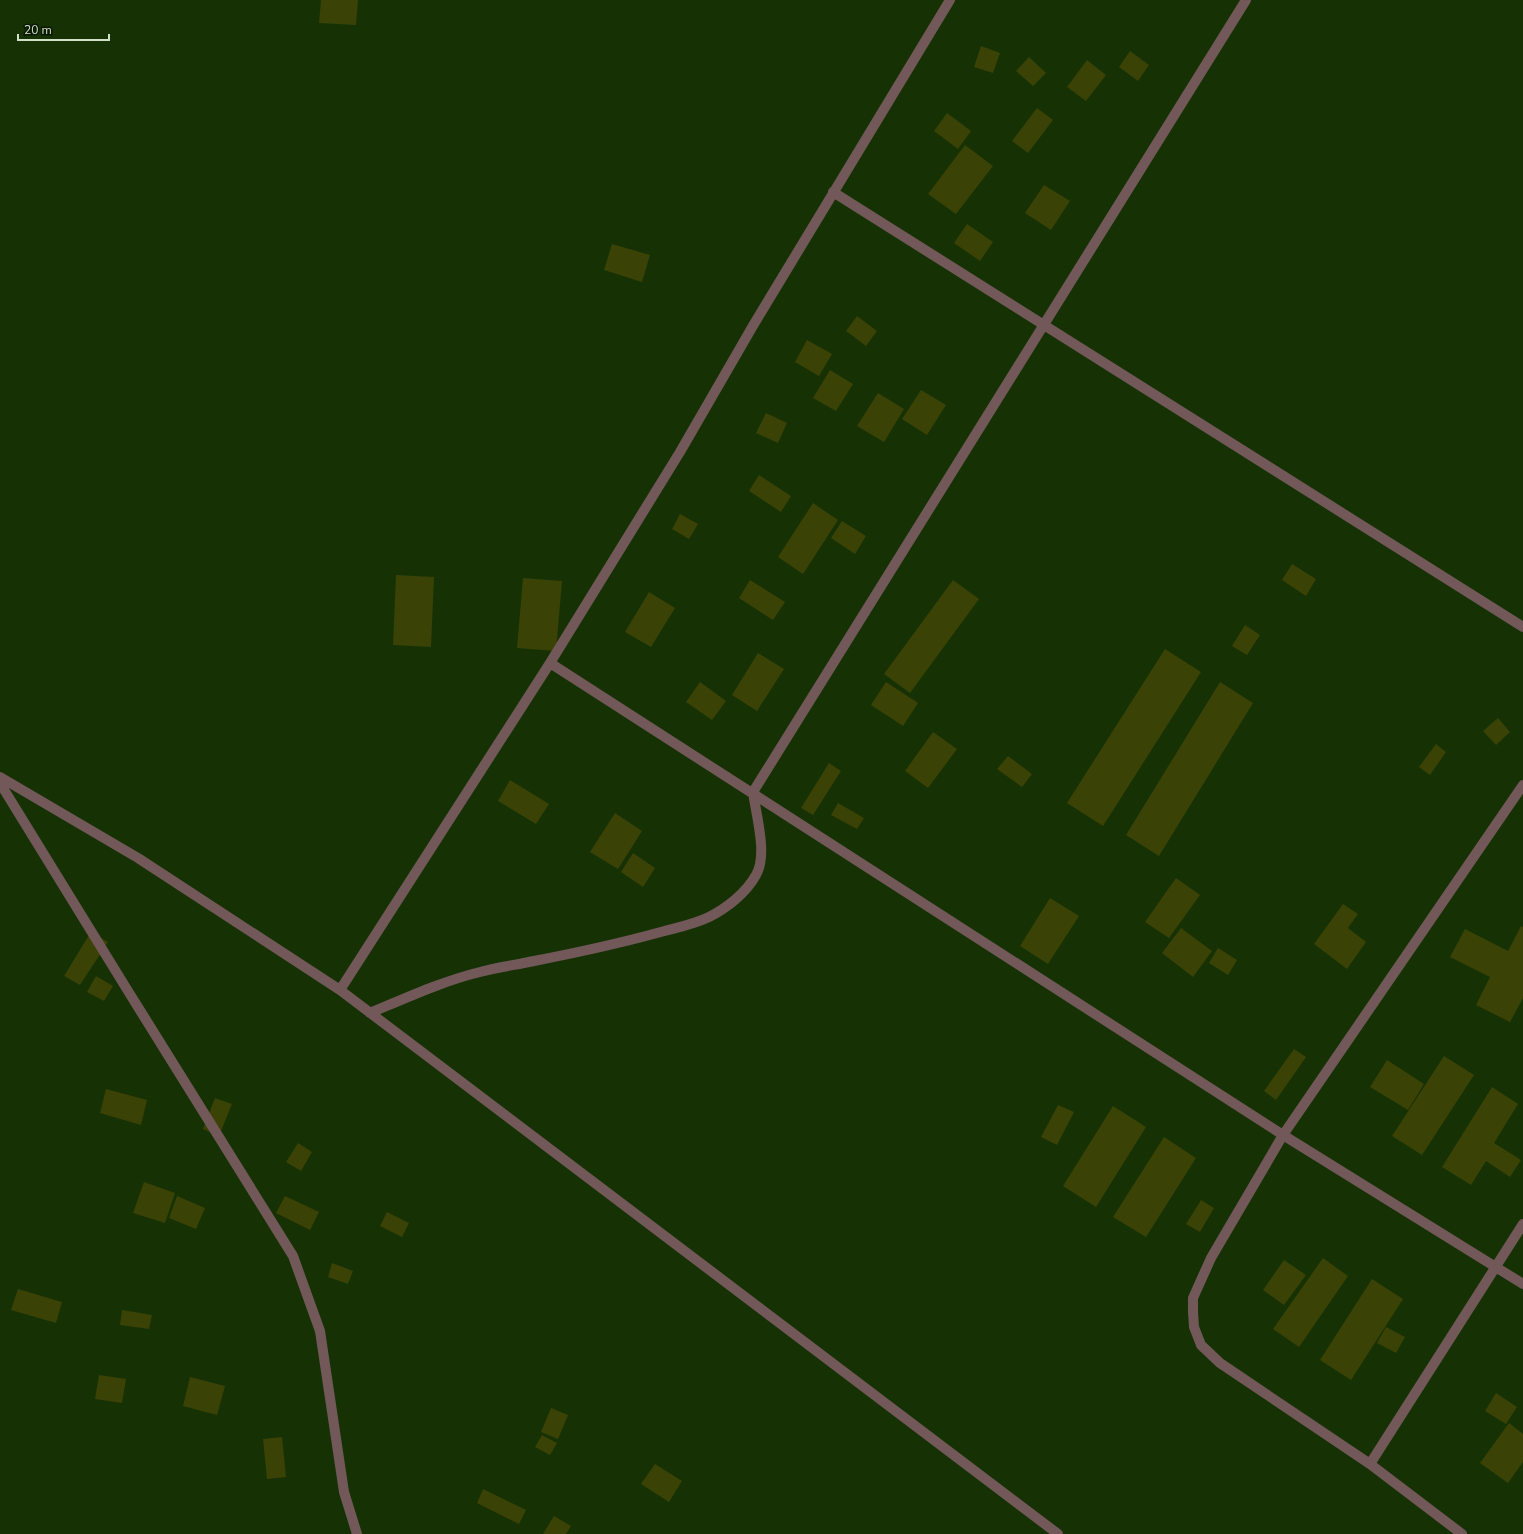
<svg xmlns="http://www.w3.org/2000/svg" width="1523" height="1534" font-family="'Nunito Sans',sans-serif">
<rect width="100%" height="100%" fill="#163205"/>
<path fill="#3b4206" d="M321,0h37l-2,25 -37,-2z
M981,46l19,7 -7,20 -19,-6z
M1130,51l19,14 -11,16 -19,-14z
M1029,57l17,16 -13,13 -17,-15z
M1087,60l19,15 -20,26 -19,-14z
M1037,108l16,12 -25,33 -16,-12z
M947,113l24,18 -13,18 -24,-18z
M965,145l28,21 -37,48 -28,-20z
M1044,185l26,16 -19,29 -26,-17z
M967,224l26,18 -13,19 -26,-18z
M612,244l38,11 -8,27 -38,-12z
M857,316l20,15 -11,15 -20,-15z
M807,340l25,14 -13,22 -24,-14z
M830,370l23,14 -17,27 -23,-13z
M921,390l25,15 -19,30 -25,-16z
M878,393l26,16 -20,33 -27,-16z
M766,413l21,10 -9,20 -22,-10z
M759,475l32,21 -10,16 -32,-21z
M813,503l25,17 -35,54 -25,-17z
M680,514l18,10 -9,15 -17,-10z
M842,521l24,15 -11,18 -24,-16z
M1292,564l24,15 -10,17 -24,-16z
M396,575l38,2 -3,70 -38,-2z
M523,578l39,3 -6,70 -39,-3z
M750,580l35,22 -12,18 -34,-22z
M953,580l26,19 -69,94 -26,-19z
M649,592l26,16 -24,39 -26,-15z
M1245,625l15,10 -13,20 -15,-9z
M1165,649l36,23 -98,154 -36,-23z
M758,653l26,16 -27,42 -25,-16z
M700,682l26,19 -14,19 -26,-18z
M886,682l32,21 -15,23 -32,-21z
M1220,682l33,21 -94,153 -33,-21z
M1498,718l12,14 -14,13 -13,-14z
M933,732l24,17 -29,39 -23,-17z
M1436,744l10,8 -16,23 -11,-8z
M1008,756l24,18 -10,13 -25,-18z
M829,763l12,8 -28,44 -12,-7z
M510,780l39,24 -13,20 -38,-23z
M838,803l26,15 -7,11 -26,-14z
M615,813l27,18 -24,38 -28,-17z
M633,853l22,15 -12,19 -22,-15z
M1176,878l24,17 -31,43 -24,-16z
M1050,898l29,18 -31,48 -28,-18z
M1343,904l15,10 -10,14 18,14 -19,27 -33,-25z
M1521,926l2,1v71l-13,24 -34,-17 14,-28 -40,-20 15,-28 43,22z
M1181,928l31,23 -19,26 -31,-24z
M91,932l17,10 -28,43 -16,-9z
M1218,948l19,12 -9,15 -19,-12z
M96,976l17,10 -9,15 -17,-9z
M1294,1049l12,8 -30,43 -12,-9z
M1444,1056l30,19 -52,80 -30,-19z
M1387,1060l37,24 -16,26 -38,-23z
M1492,1087l26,17 -24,39 27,17 -11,17 -24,-16 -15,24 -29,-18z
M106,1089l41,11 -6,25 -41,-12z
M215,1098l17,6 -13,32 -16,-7z
M1058,1105l16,7 -17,33 -16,-8z
M1113,1106l33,21 -50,80 -33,-21z
M1164,1137l32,21 -50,79 -33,-20z
M298,1143l14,9 -11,19 -15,-9z
M144,1182l31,11 -10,30 -32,-10z
M177,1196l28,12 -9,21 -27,-11z
M285,1196l34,16 -9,18 -34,-17z
M1201,1200l13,8 -14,24 -14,-8z
M387,1212l22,11 -7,14 -22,-11z
M1323,1258l25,18 -49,71 -26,-18z
M1284,1260l22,15 -22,30 -21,-15z
M332,1263l21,8 -5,13 -20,-7z
M1372,1279l31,20 -52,81 -31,-20z
M18,1289l44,13 -6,21 -45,-13z
M122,1310l30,5 -3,14 -29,-4z
M1386,1327l19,10 -9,16 -19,-10z
M99,1375l27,4 -4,24 -27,-4z
M190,1377l35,9 -8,29 -34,-9z
M1496,1393l21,14 -11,17 -21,-13z
M551,1408l17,7 -10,24 -17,-7z
M1509,1423l14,11v28l-15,21 -28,-20z
M542,1435l15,8 -7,12 -15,-8z
M282,1437l4,40 -19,2 -4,-40z
M655,1464l27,17 -13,21 -28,-18z
M483,1489l43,21 -7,14 -42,-21z
M554,1516l17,10 -5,8h-23z"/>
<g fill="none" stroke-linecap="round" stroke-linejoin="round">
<path stroke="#735859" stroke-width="10" d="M833,192l690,435
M550,663l733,472 240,149
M0,777l138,81 202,132 718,544
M0,783l128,208 165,265 27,75 24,161 13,42
M340,990l210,-327 130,-211 74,-128 196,-324
M370,1013c36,-15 73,-32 110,-41 18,-5 36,-7 54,-11 41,-8 83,-17 123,-28 17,-5 36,-8 52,-16 18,-9 37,-24 47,-42 12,-20 0,-60 -3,-83l493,-792
M1370,1464l153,-240
M1462,1534l-92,-70 -150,-101 -19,-18 -7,-18 -1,-15v-14l18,-40 72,-123 240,-350"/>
</g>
<path d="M18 34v6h91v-6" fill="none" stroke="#d0e1c8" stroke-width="2"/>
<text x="24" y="34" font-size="12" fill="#d0e1c8" stroke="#0a1705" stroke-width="3" paint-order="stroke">20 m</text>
</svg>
